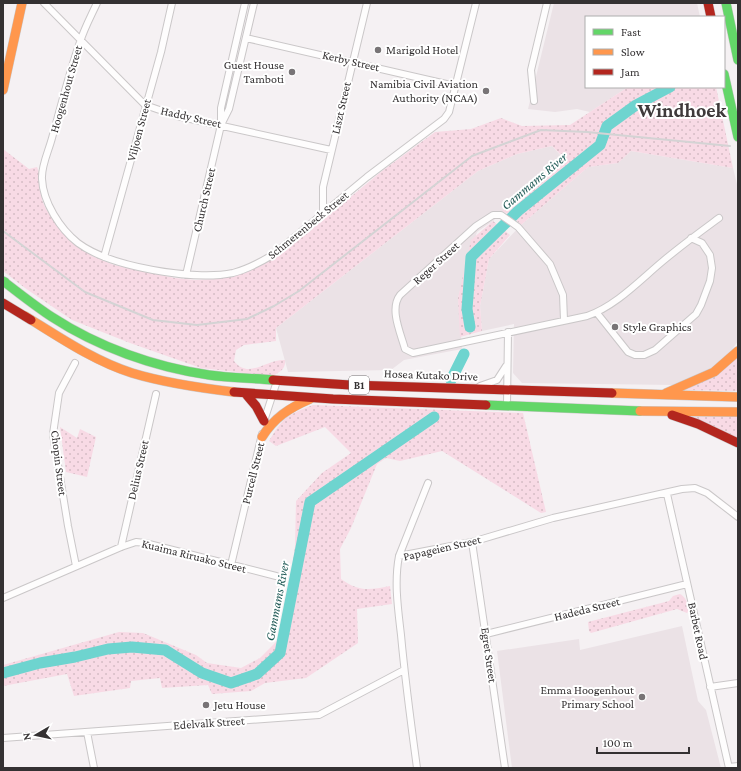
<svg xmlns="http://www.w3.org/2000/svg" width="741" height="771" font-family="'Crimson Pro',serif">
<defs>
<pattern id="grass-dots" width="8" height="8" patternUnits="userSpaceOnUse"><rect width="8" height="8" fill="#f8dae5"/><path d="M2 2h.1M6 6h.1" fill="none" stroke="#d5bcc5" stroke-width="1.8" stroke-linecap="round"/></pattern>
</defs>
<rect width="100%" height="100%" fill="#f5f1f3"/>
<path fill="#ebe2e6" d="M554,3h143l3,14h-114v70h42l-38,25 -13,-3 -22,3 -27,-3z
M552,146l10,11 -69,64 -16,11 -19,66 4,51 -58,11 -13,10 -103,2 -12,-44 202,-157 39,-17z
M631,151l102,17 5,20v153l-11,16 -18,14 -34,14 -153,-2 -9,-10 1,-49 -32,7 -2,-25 9,-47 32,-34 67,-58 30,-4z
M682,626l16,75 8,9 15,58h-209l-15,-117 82,-12 1,11z"/>
<path fill="url(#grass-dots)" d="M628,87h88l17,81 -102,-17 -13,12 -30,4 -67,58 -8,-8 -11,-6 60,-55 -10,-10 -35,8 -39,17 -202,157v13l-32,4 -8,5 -2,11c15,19 32,-2 51,-1 1,9 -6,13 -13,16l-71,-8 -71,-25 -58,-23 -47,-32 -22,-17v-122l26,20 8,-2 3,8 2,25 4,9 18,24 28,23 22,9 61,13 20,2 23,-1 26,-6 35,-17 103,-85 53,-39 36,-3 30,-11 21,8 48,-1z
M493,221l17,14 -21,24 -9,47 2,25 -22,6 -2,-39 13,-58z
M738,353v38l-52,-1z
M313,405l210,8 23,99 -5,1 -99,-62 -42,10 -14,-3 -9,6 -26,64 -11,21 1,30c18,13 28,11 49,7l2,18 -35,5 1,34 -52,35 -41,5 -14,8 -39,3 -4,-9 -46,3 -2,-10 -29,3 -1,7 -56,8 -7,-22 -64,12v-21l116,-33 24,1 53,22 11,8 34,5 19,-10 18,-18 12,-56 5,-38 1,-45 26,-28 29,-20 -26,-26 -49,19 -7,-5c14,-24 18,-26 44,-36z
M688,417h50v21z
M60,427l17,11 3,-9 16,8 -9,40 -21,-5z
M680,594c7,4 7,9 9,17l-2,2 -10,-4 -86,24 -2,-2 -1,-9 81,-21 4,-5z"/>
<g fill="none" stroke-linecap="round" stroke-linejoin="round">
<path stroke="#6ed4cf" stroke-width="11" d="M470,327l-3,-18 4,-52 47,-46 82,-66 7,-19 29,-21 34,-18
M451,380l13,-26
M3,673l37,-10 35,-6 33,-8 24,-2 33,3 37,23 29,10 26,-9 23,-21 30,-151 124,-85"/>
<g stroke="#cac7c8" stroke-width="8">
<path id="street" d="M44,3l101,102 32,11 154,34
M97,3c-6,13 -13,26 -17,39 -11,31 -19,64 -28,96 -3,12 -11,28 -10,41 1,23 18,50 36,64 32,24 116,38 155,30 15,-4 28,-11 41,-19l93,-77 77,-58 5,-7 27,-109
M246,38l209,48
M534,101l-3,-31 16,-67
M222,123l7,-14 25,-106
M323,213v-26l44,-184
M104,257l57,-205 11,-49
M186,275l35,-150v-17l24,-105
M597,313l31,39 7,3h9l11,-5 41,-36 5,-9 9,-24 2,-13 -2,-13 -8,-12 -11,-5
M564,320l-1,-25 -13,-31 -32,-37 -17,-12h-8l-17,11 -76,69c-11,14 1,39 5,54l8,4 174,-37c29,-10 53,-36 76,-55 19,-16 37,-29 56,-43
M75,363l-16,30 -6,41 15,92 8,40
M480,386l17,-6 9,-14
M507,404l1,-72
M264,421l13,-40
M667,494l62,274
M472,542l33,226
M121,547l35,-153
M399,556l73,-14 81,-24 129,-29 13,-1 12,5 31,24
M231,565l31,-131
M3,598l118,-51 15,-5 9,1 131,33
M486,634l201,-50
M710,687l28,-4
M87,732l7,36
M3,738l316,-23 85,-45
M729,767l9,-1
M417,768c-6,-44 -12,-89 -16,-133 -3,-26 -7,-53 -2,-79l29,-73"/>
</g>
<g stroke="#cac7c8" stroke-width="10">
<path id="fast" d="M726,3l12,57
M724,74l14,63
M3,281c16,12 32,25 49,36 46,30 102,50 157,58 21,3 43,3 64,5
M3,281l2,1
M486,405l154,6"/>
</g>
<g stroke="#cac7c8" stroke-width="10">
<path id="slow" d="M3,90l19,-87
M25,316c34,21 69,45 107,57 33,10 68,15 102,19
M612,393l126,4
M666,393l48,-21 24,-21
M640,411l98,1
M262,437c12,-19 27,-29 48,-38"/>
</g>
<g stroke="#cac7c8" stroke-width="10">
<path id="jam" d="M708,3l3,14
M3,303l28,17
M273,380l77,5 262,8
M234,392l99,7 153,6
M245,393l11,13 8,15
M672,415l26,9 40,19"/>
</g>
<use href="#street" stroke="#fefdfd" stroke-width="6"/>
<use href="#fast" stroke="#63d668" stroke-width="9"/>
<use href="#slow" stroke="#ff974d" stroke-width="9"/>
<use href="#jam" stroke="#b3261e" stroke-width="9"/>
<path stroke="#d4d3d4" stroke-width="2" d="M3,231l82,61 68,28 44,5 50,-6 27,-13 25,-15 173,-135 69,-26 46,2 143,14"/>
</g>
<g fill="#787476" stroke="#fff" stroke-width="1.5">
<circle cx="378" cy="50" r="4"/>
<circle cx="292" cy="72" r="4"/>
<circle cx="486" cy="91" r="4"/>
<circle cx="615" cy="327" r="4"/>
<circle cx="642" cy="697" r="4"/>
<circle cx="206" cy="705" r="4"/>
</g>
<g text-anchor="middle" dominant-baseline="central" stroke-width="4" stroke-linejoin="round" paint-order="stroke">
<rect fill="#fff" stroke="#716f70" stroke-width="1" x="349" y="376" width="20" height="18" rx="3"/>
<g font-size="11" font-weight="bold" fill="#343132">
<text x="359" y="385">B1</text>
</g>
<g font-size="12" fill="#343132" stroke="#fff" text-anchor="start">
<text x="386" y="50">Marigold Hotel</text>
<text x="284" y="65" text-anchor="end">Guest House<tspan x="284" dy="14">Tamboti</tspan></text>
<text x="478" y="84" text-anchor="end">Namibia Civil Aviation<tspan x="478" dy="14">Authority (NCAA)</tspan></text>
<text x="623" y="327">Style Graphics</text>
<text x="634" y="690" text-anchor="end">Emma Hoogenhout<tspan x="634" dy="14">Primary School</tspan></text>
<text x="214" y="705">Jetu House</text>
</g>
<g font-size="12" fill="#343132" stroke="#fff">
<text transform="translate(351 61) rotate(13)">Kerby Street</text>
<text transform="translate(66 89) rotate(-74)">Hoogenhout Street</text>
<text transform="translate(341 108) rotate(-77)">Liszt Street</text>
<text transform="translate(191 117) rotate(13)">Haddy Street</text>
<text transform="translate(139 130) rotate(-75)">Viljoen Street</text>
<text transform="translate(204 200) rotate(-77)">Church Street</text>
<text transform="translate(308 225) rotate(-39)">Schmerenbeck Street</text>
<text transform="translate(436 263) rotate(-42)">Reger Street</text>
<text transform="translate(431 375) rotate(2)">Hosea Kutako Drive</text>
<text transform="translate(59 463) rotate(83)">Chopin Street</text>
<text transform="translate(138 470) rotate(-77)">Delius Street</text>
<text transform="translate(253 473) rotate(-76)">Purcell Street</text>
<text transform="translate(442 548) rotate(-13)">Papageien Street</text>
<text transform="translate(194 556) rotate(14)">Kuaima Riruako Street</text>
<text transform="translate(587 609) rotate(-14)">Hadeda Street</text>
<text transform="translate(698 631) rotate(78)">Barbet Road</text>
<text transform="translate(489 655) rotate(82)">Egret Street</text>
<text transform="translate(209 723) rotate(-4)">Edelvalk Street</text>
</g>
<g font-size="13" font-style="italic" fill="#1f5955" stroke="#fff">
<text transform="translate(534 181) rotate(-40)">Gammams River</text>
<text transform="translate(277 601) rotate(-79)">Gammams River</text>
</g>
<g font-size="20" font-weight="bold" fill="#3f3a3b" stroke="#fff">
<text x="682" y="110">Windhoek</text>
</g>
</g>
<rect width="741" height="771" fill="none" stroke="#343132" stroke-width="8"/>
<rect x="585" y="16" width="140" height="72" fill="#ffffff" stroke="#aeadad"/>
<rect x="593" y="29" width="20" height="6" fill="#63d668" stroke="#aeadad"/>
<text x="621" y="36" font-size="12" fill="#343132">Fast</text>
<rect x="593" y="49" width="20" height="6" fill="#ff974d" stroke="#aeadad"/>
<text x="621" y="56" font-size="12" fill="#343132">Slow</text>
<rect x="593" y="69" width="20" height="6" fill="#b3261e" stroke="#aeadad"/>
<text x="621" y="76" font-size="12" fill="#343132">Jam</text>
<g transform="translate(36 735) rotate(261)" stroke="#ffffff" stroke-width="3" paint-order="stroke">
<path d="M0-3L7 15L0 10L-7 15Z" fill="#343132"/>
<text y="-6" font-size="11" font-weight="bold" text-anchor="middle" fill="#343132">N</text>
</g>
<path d="M597 747v6h92v-6" fill="none" stroke="#343132" stroke-width="2"/>
<text x="603" y="747" font-size="12" fill="#343132" stroke="#ffffff" stroke-width="3" paint-order="stroke">100 m</text>
</svg>
